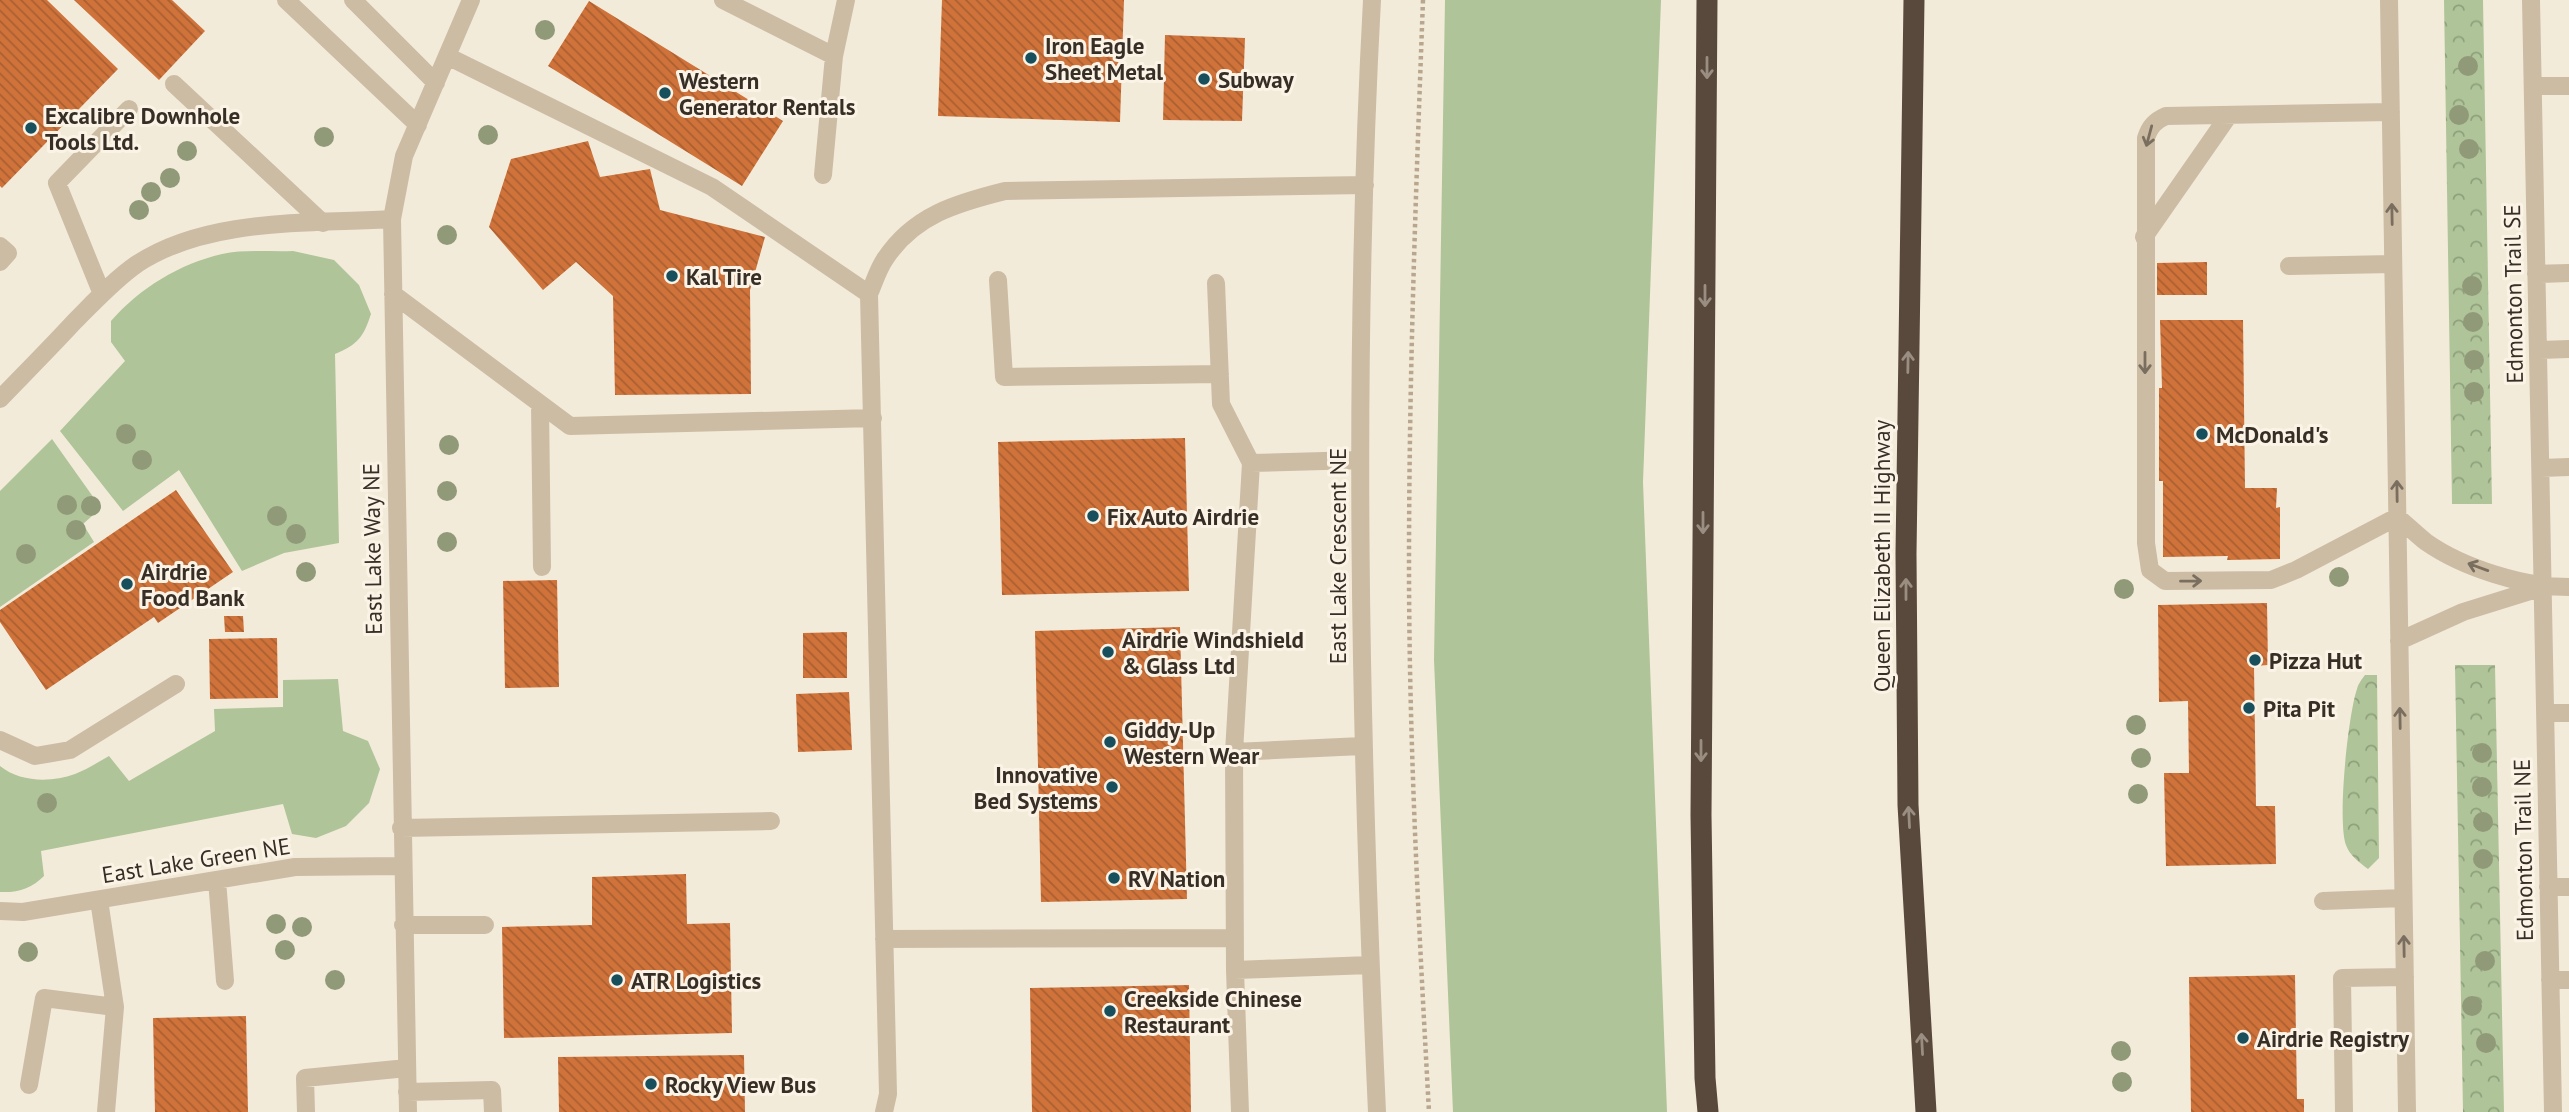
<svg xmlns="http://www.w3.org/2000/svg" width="2569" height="1112" font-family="'PT Sans',sans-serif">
<defs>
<pattern id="park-crowns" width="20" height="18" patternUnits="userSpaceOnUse" patternTransform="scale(1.75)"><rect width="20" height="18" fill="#afc498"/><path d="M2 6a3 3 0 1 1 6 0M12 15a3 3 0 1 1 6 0" fill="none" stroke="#8fa07c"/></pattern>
<pattern id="building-back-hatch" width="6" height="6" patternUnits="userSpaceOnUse" patternTransform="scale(1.75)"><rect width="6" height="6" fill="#d0733b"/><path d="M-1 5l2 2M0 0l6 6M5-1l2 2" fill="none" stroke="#aa5f31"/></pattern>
</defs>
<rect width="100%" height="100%" fill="#f3ebd9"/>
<path fill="#afc498" d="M1445,0h216l-18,482 24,630h-214l-19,-452z
M293,251l41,9 25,25 12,29c-8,24 -13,30 -36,40l4,189 -55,10 -42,18 -63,-101 -56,41 -63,-80 65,-70 -14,-19v-21c29,-33 68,-57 111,-67 22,-5 48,-2 71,-3z
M52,439l49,69 -18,16 11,18 -94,65v-116z
M338,679l5,52 25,10 12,28 -11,34 -23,23 -30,12 -24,-4 -9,-30 -242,47 3,25c-12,12 -26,17 -44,16v-126c20,16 50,17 75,8 11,-4 23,-12 34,-18l20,25 86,-50 -1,-22 69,-2v-27z"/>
<path fill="url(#park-crowns)" d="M2444,0h39l9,504h-40z
M2455,665h40l9,447h-41z
M2365,675h12l2,183 -11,11c-9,-7 -18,-13 -22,-24 -9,-24 2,-130 11,-156 1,-5 5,-10 8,-14z"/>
<path fill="url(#building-back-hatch)" d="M0,0h47l71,69 -116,119 -2,-2z
M74,0h98l33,31 -46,49z
M942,0h182l-4,122 -182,-6z
M589,1l194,120 -41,65 -194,-120z
M1165,35l80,3 -3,83 -79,-1z
M588,141l12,36 50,-8 10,41 105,27 -15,53 1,104 -136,1 -2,-99 -37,-34 -33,28 -54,-63 22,-68z
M2207,262v33h-50v-32z
M2160,320h83l2,168h32l-1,20 4,-1v52l-53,1 1,-4 -65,1v-76h-4v-93h3z
M1185,438l4,153 -187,4 -4,-153z
M176,490l57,82 -75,51 -4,-6 -108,73 -46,-68v-12z
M557,580l2,107 -54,1 -2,-107z
M2267,603l1,62 -14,1 2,140h19l1,58 -110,2 -2,-93h25l-1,-72 -29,1 -1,-97z
M224,616h19l1,16h-19z
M1180,627l7,272 -146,3 -6,-271z
M847,632v46h-44v-45z
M277,638l1,60 -68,1 -1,-60z
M849,692l3,58 -54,2 -2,-58z
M686,874l1,50 43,-1 2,110 -228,5 -2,-111 90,-2v-48z
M2295,975l2,124h7v13h-113l-2,-135z
M1189,985l2,127h-159l-2,-124z
M246,1016l2,96h-93l-2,-94z
M744,1055l1,57h-186l-1,-55z"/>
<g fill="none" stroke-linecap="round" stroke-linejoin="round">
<path stroke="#b8a68e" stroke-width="4.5" stroke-dasharray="3.5 3.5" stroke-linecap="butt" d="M1423,0c-7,188 -14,376 -14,564 0,183 10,366 20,548"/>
<path stroke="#ccbca4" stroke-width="18" d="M286,0l132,125
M353,0l83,83
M723,0l111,56 12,-56
M1372,0c-20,370 -12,742 5,1112
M2389,0l18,1112
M2531,0l22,1112
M447,56l265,131 157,107
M174,84l149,139
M2533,86h36
M2391,112l-225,4c-11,5 -16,10 -20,22v405l4,27 15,11 106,-1 25,-10 101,-53c10,8 19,17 29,25 37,26 98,45 143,45
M823,175l11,-119
M2144,237l85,-122
M0,246l8,7 -8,9
M2289,266l104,-2
M2536,274l33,-1
M998,280l6,97 216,-3
M1216,283l5,121 30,59
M102,294l-45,-111 72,-74
M393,294l177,132 303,-8
M2538,350l31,-1
M0,399c25,-26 50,-51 74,-77 20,-20 40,-42 63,-58 71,-47 173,-40 255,-45
M540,404l2,163
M2541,468l28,-1
M2399,641l64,-29 80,-25
M2545,713h24
M0,740l35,16 35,-6 106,-66
M1234,752l128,-6
M401,828l370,-7
M217,880l8,101
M2548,887h21
M2323,901l80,-3
M0,911l23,1 272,-45 106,-1
M403,925h82
M884,939l351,-1
M1235,970l135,-5
M2550,980h19
M29,1085l15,-87 71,9 -16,-107
M407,1092l85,-2 1,22
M106,1112l9,-105
M306,1112l-1,-34 102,-10
M408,1112l-16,-893 12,-63 67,-156
M884,1112l4,-18 -19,-800c5,-11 9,-25 16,-35 29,-44 72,-56 120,-68l360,-6
M1240,1112l-5,-142 -1,-218 17,-289 109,-3
M2344,1112l-2,-134 63,-1"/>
<path stroke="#59493d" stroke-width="21" d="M1707,0l-6,815 4,263 3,34
M1914,0l-8,554 2,251 18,307"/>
</g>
<g fill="#919a78">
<circle cx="545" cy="30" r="10"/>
<circle cx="2468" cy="66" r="10"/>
<circle cx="2459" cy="115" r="10"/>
<circle cx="488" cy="135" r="10"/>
<circle cx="324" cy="137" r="10"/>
<circle cx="2469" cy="149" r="10"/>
<circle cx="187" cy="151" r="10"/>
<circle cx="170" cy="178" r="10"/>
<circle cx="151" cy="192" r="10"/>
<circle cx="139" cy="210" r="10"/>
<circle cx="447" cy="235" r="10"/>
<circle cx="2472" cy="286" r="10"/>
<circle cx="2473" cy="322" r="10"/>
<circle cx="2474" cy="360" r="10"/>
<circle cx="2474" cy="392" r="10"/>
<circle cx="126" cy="434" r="10"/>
<circle cx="449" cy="445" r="10"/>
<circle cx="142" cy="460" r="10"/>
<circle cx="447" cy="491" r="10"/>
<circle cx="67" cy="505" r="10"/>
<circle cx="91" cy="506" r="10"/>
<circle cx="277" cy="516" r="10"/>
<circle cx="76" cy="530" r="10"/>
<circle cx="296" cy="534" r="10"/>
<circle cx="447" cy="542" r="10"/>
<circle cx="26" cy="554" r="10"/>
<circle cx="306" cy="572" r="10"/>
<circle cx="2339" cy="577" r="10"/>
<circle cx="2124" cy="589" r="10"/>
<circle cx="2136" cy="725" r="10"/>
<circle cx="2482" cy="753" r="10"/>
<circle cx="2141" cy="758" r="10"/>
<circle cx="2482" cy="787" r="10"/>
<circle cx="2138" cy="794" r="10"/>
<circle cx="47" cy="803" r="10"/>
<circle cx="2483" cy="822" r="10"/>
<circle cx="2483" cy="859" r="10"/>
<circle cx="276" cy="924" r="10"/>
<circle cx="302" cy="927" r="10"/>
<circle cx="285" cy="950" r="10"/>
<circle cx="28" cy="952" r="10"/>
<circle cx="2485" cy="961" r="10"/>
<circle cx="335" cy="980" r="10"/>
<circle cx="2472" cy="1006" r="10"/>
<circle cx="2486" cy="1043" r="10"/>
<circle cx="2121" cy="1051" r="10"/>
<circle cx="2122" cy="1082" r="10"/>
</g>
<defs><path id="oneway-shaft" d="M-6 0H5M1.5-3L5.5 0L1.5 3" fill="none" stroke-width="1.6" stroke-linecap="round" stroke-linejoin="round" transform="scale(1.75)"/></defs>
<g stroke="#9a8d81">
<use href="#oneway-shaft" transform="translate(1707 68) rotate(90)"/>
<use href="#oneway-shaft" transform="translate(1705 296) rotate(90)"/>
<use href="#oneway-shaft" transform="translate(1908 362) rotate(-89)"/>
<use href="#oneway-shaft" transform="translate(1703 523) rotate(90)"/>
<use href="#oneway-shaft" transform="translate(1906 589) rotate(-90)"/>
<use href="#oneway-shaft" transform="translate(1701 751) rotate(90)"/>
<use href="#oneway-shaft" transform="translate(1909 817) rotate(-93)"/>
<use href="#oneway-shaft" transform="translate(1922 1044) rotate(-93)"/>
</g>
<g stroke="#7a6e5f">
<use href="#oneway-shaft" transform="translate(2149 136) rotate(105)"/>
<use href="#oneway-shaft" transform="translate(2392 214) rotate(-91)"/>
<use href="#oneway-shaft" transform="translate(2145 363) rotate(90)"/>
<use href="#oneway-shaft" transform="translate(2397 491) rotate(-91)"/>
<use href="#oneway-shaft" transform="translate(2478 567) rotate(-160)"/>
<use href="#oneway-shaft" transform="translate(2191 581) rotate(-1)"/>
<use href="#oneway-shaft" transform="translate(2400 718) rotate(-91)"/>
<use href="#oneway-shaft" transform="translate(2404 946) rotate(-91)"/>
</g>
<g fill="#184f5c" stroke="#fbf4e6" stroke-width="2.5">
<circle cx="1031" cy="58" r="7"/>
<circle cx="1204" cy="79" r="7"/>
<circle cx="665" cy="93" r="7"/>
<circle cx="31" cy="128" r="7"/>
<circle cx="672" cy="276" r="7"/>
<circle cx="2202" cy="434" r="7"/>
<circle cx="1093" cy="516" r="7"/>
<circle cx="127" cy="584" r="7"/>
<circle cx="1108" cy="652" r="7"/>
<circle cx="2255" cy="660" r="7"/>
<circle cx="2249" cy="708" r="7"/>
<circle cx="1110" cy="742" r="7"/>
<circle cx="1112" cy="787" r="7"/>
<circle cx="1114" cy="878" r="7"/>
<circle cx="617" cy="980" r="7"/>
<circle cx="1110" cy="1011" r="7"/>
<circle cx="2243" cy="1038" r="7"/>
<circle cx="651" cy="1084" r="7"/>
</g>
<g text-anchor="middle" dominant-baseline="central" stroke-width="6" stroke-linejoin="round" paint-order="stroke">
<g font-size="23" font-weight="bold" fill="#372e26" stroke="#fbf4e6" text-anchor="start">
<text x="1045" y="45">Iron Eagle<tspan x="1045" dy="26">Sheet Metal</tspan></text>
<text x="1218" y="79">Subway</text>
<text x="679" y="80">Western<tspan x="679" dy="26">Generator Rentals</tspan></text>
<text x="45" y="115">Excalibre Downhole<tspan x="45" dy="26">Tools Ltd.</tspan></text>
<text x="686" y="276">Kal Tire</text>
<text x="2216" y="434">McDonald's</text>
<text x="1107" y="516">Fix Auto Airdrie</text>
<text x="141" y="571">Airdrie<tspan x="141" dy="26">Food Bank</tspan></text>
<text x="1122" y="639">Airdrie Windshield<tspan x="1122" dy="26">&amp; Glass Ltd</tspan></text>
<text x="2269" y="660">Pizza Hut</text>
<text x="2263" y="708">Pita Pit</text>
<text x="1124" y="729">Giddy-Up<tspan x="1124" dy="26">Western Wear</tspan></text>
<text x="1098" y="774" text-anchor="end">Innovative<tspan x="1098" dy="26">Bed Systems</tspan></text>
<text x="1128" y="878">RV Nation</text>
<text x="631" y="980">ATR Logistics</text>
<text x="1124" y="998">Creekside Chinese<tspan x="1124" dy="26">Restaurant</tspan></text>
<text x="2257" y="1038">Airdrie Registry</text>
<text x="665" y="1084">Rocky View Bus</text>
</g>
<g font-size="23" fill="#372e26" stroke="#fbf4e6">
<text transform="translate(2513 294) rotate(-91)">Edmonton Trail SE</text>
<text transform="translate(372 549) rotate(-91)">East Lake Way NE</text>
<text transform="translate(1337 556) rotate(-90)">East Lake Crescent NE</text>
<text transform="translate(1881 556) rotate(-90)">Queen Elizabeth II Highway</text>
<text transform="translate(2523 850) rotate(-91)">Edmonton Trail NE</text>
<text transform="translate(196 860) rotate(-9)">East Lake Green NE</text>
</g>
</g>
</svg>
